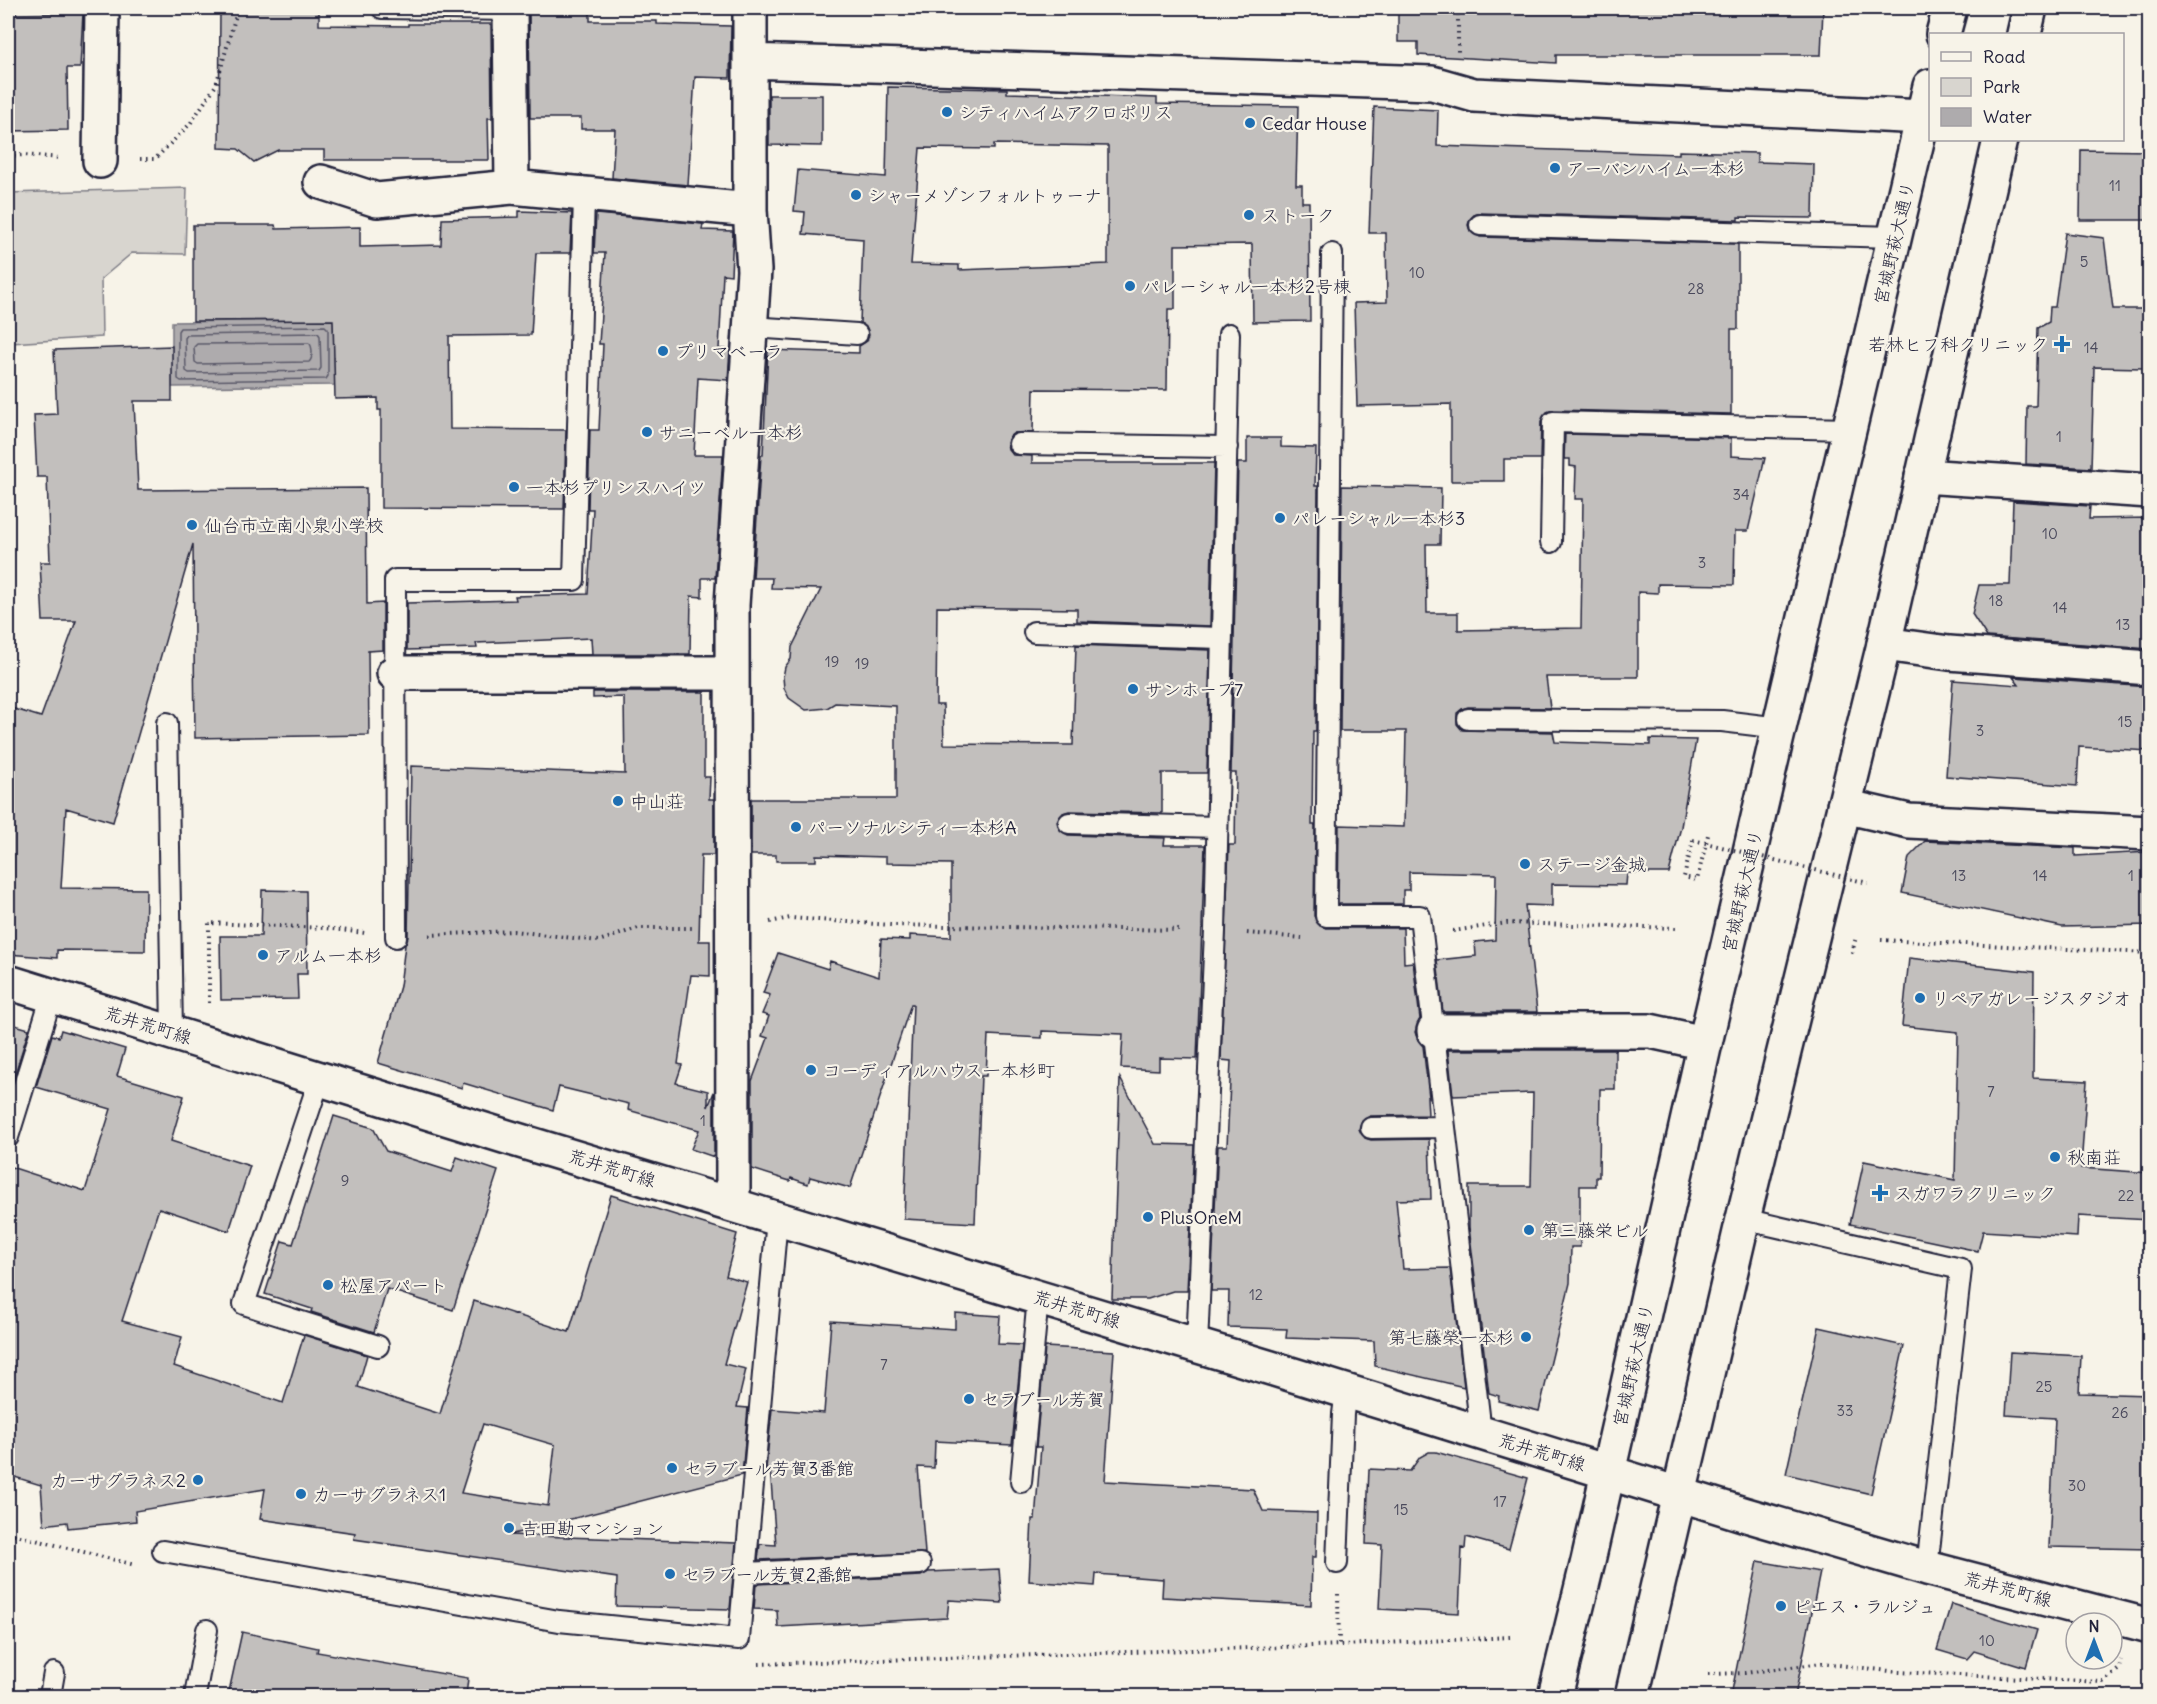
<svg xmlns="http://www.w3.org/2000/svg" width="2157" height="1704" font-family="Delius,'Klee One',sans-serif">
<rect width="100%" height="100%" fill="#f7f3e8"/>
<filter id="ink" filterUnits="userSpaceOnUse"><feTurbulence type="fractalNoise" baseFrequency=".0167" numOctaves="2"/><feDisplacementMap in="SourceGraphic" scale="12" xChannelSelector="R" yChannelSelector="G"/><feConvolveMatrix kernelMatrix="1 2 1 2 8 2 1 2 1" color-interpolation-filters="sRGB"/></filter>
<g filter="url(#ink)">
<path fill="#d8d5cf" stroke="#7d7c85" stroke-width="1.5" d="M187,188l-2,66 -53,-1 -31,26 1,58 -91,6 1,50 -4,8v-208z"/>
<path fill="#aeabad" stroke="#76747f" stroke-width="1.5" d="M333,320l2,65 -163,2v-65z"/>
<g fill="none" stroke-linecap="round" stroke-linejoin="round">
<path stroke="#5a5969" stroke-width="1.5" d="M325,326l3,3v47l-2,3 -145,2 -3,-2v-48l2,-3z
M318,333l2,3 1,32 -2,3 -130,2 -3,-2 -1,-33 2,-3z
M309,343c4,3 4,16 0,19l-111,2 -3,-2 -1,-15 3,-3z"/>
</g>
<path fill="#c2bfbd" stroke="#22223b" stroke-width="1.5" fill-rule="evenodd" d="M220,8h99v17l89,1v-2h83l1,94h-4l1,42h-165v-10h-46l-24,12 -16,-13 -19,-1z
M529,8h61v13h67v3l74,2 -1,52 -35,-1 -7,108 -76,-7 3,-49h-34v-11h-51z
M1398,8h425l-2,47h-265v8l-138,-8v-13h-20z
M83,13l-3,55h-13l1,62 -60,1v-117z
M888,87l119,2v4l150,5v6l141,2 -2,79h6v17h7l1,119 -57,1 -1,-78 -77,1v64h-7l-1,81 -133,-1 -1,43 -19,1 -5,4 -2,6 1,6 5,6 19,1v7h182l-4,163 -133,-5v-12l-140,-2 -1,98h7l1,39 129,1 3,-100 134,5 -3,123h-45v40l-93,-2 -6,2 -6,9 2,7 9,6 97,3 -1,7h41l-8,214 -38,-1v12l-38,-2 2,-34 -81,-3v7l-54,-3 -2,41h-5l-6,147 -71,-4 9,-215h-2l-61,184 -40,-11 -2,7 -17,-6 -1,3 -38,-12v-88l16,-43 -6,-2 7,-20 -7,-2 8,-19 -7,-2 15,-40 50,16 2,-8 49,16 2,-38 29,1v-5l41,2v-73l-65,-1v-6l-70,-2v6h-40v-6h-25v-56h145v-93l-61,-3 -8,5 -21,2 -17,-12 -5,-10 -1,-11 2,-10 6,-8 1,-12 29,-58 -50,-1 1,-10h-19l8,-123h2l5,-105 91,3v-7l8,-5 2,-6 -2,-7 -7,-5 3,-84 -60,-5 2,-22 -11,-1 4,-41 88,7zM994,144l114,2v118l-149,6v-5l-48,-1 9,-116 74,1z
M769,95h53v51l-53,-1z
M1374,107l64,3 -1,36 242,8v-3l78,2v9l57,2 -1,54 -75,-1v3l-258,-7 -6,2 -4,4 -2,6 2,6 10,6 258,7v85h-7v85l-178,-4 -6,2 -6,9 -1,38h-36v22h-53v-77l-94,2 -3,-103 33,-1 -1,-69h-17z
M2081,150l69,1v69h-70z
M519,211l53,2 -2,40h-34l-5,82 -82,1 1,93 116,1 -2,79 -183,-1v-98h-3v-12l-43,1 -2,-79 -140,1v-96h82l1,4 84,-2v20l81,-2 1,-26 77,-2z
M596,214l107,10 -1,6 31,1 -2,44 -8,-1 -4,75h11l-2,31 -30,-2 -4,77h29l-8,123h-13v19l-11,-1 -1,58h-98l-1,-16 -115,5 1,5 -70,2v-47l109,-3 -1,-4 73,-2 5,-85h-5l2,-79h9l4,-86h-4l6,-91h-11z
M2065,233l39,5 9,71h33l-2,59 -50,-1 -3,101 -65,-4 1,-58h9l2,-78 11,-6 1,-15h5z
M172,346v55h-38l4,89 228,-2 1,116 16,-1v47l-15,1 1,84 -174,3 -2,-194 -80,278 -47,-14 -5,80 85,1 -1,62 -88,-1v8l-49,-4v-247l33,10 35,-96h-33l-3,-59h10l-3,-85h-10l-3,-62 23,-1 -3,-64z
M1565,434l166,4v18l34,2 -17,73h-13l-1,54 -76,-1v9l-20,-1v85h-92l4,31 -82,-1 -6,2 -5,4v11l5,6 91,2 2,10 95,3v-6l46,1 -15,87 -12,46h-42l-1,12 -74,-1v22l-27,-1 12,107h-94l-6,-52 39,-4 -1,-14 20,-2 1,-66 -87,-2v18h-6v14h-65l1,-79 65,2 2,-96h-66l2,-245 99,2 -1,56h-14l1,69h31v17l123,-2 2,-129h-8l1,-32 -6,-1v-7h-6z
M1247,438h34v9l35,1 -1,38h3l-2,245h-3l-1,94h3l-1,91 6,10 6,2h77l1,35 9,-1 7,57 -5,13 3,8 5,6 6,51h-2l1,18 -58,1 -9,6 -2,7 6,9 6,2 58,-1 2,60 -35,1 7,69 47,-1 14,119 -89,-21 -1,-25 -88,-3 1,-9 -59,-2 1,-36h-18l7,-145h9l4,-85 -10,-1 8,-215h6l1,-72h-5l7,-310h9z
M2013,501l77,5 -1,13 61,-1v131l-163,-12 -15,-23 7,-29h31z
M2013,677l137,10v64l-71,-4 -2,39 -131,-10 7,-96 66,5z
M593,692h111v85h6l-1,22h5v56h-13l-2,86h11v35l-19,-1 -13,89 4,1 -6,18 32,8v16l6,-15v65l-23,-8 8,-19 -71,-20 1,-6 -70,-17 -6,23 -90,-27 -1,5 -84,-25 22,-77 5,-41 3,-8 3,-171 214,8 -1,-77 -31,1z
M1925,841l150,7v8l75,-4v73l-88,2 -160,-34 7,-36z
M262,890l44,1 1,83h-10l1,25 -77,1 -1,-64h41z
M1909,958l125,14 -1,106 54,3 -6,87 69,5v47l-72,-4 -1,21 -94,-6 -5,20 -128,-27 14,-63 91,19 3,-148 -56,-6z
M8,1023l21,6 -16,51 -5,-2z
M61,1030l64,19 -8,27 67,20 -13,45 79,25 -21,65 -70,-23 -37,113 60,16 -8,29 109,37 21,-68 63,20 -9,32 82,27 34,-113 95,31 42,-137 126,39 -11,42 21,6 -23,82 22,5 -9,38 11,1 -6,67 -233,60 227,8 -6,66 -114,-3 1,-28 -263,-39 1,-6 -95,-14 5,-30 -130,22 1,10 -68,7 -1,-6 -23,3 -3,-40 -33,-10v-309l77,25 26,-82 -75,-22 16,-52 7,2zM483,1424l72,21 -7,61 -87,-13z
M1448,1050h167v39h-15l-1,88h-3v9h-16v61h-9l-1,36 -31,128 -41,-10 1,-5 -10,-3 -20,-166v-41h62l2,-93 -80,3z
M1120,1078l35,66 39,1 -7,146h-14l-25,8h-36z
M334,1116l39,12 13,23 66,21 5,-15 41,14 -45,139 -66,-21 -13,43 -63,-20 1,-3 -47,-15 17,-53 11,3z
M955,1313l45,3 -2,28 24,1 -10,100 -77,-4 -1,27 -16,-1 7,86 -167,7 2,-16 16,1 -6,-77 -4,1 6,-60 52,4 7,-92 124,8z
M1819,1327l85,19 -33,148 -85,-20z
M1045,1347l69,4 -9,130 148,8 10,22 54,2 -1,44h-4l-1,48 -149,-8 1,-18 -67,-5 -1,12 -66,-5 3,-62h3l6,-72h-5z
M2010,1352l71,4 -2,37 71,2v154l-101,-2 6,-129 -49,-3z
M1429,1452h7l92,26 -19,71 -43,-12 -1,12 -3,-1 -3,65 -80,-4 3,-64 -16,-1 3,-75 41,2 10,-14z
M1758,1561l62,11 -25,124h-64z
M999,1569l3,34 -53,-3 -2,18 -169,9 -1,-17 -23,-1 2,-25 165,-8 7,-4z
M1951,1604l86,26 -11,37 -52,-16 -7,8 -30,-9z
M242,1632l76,16 -1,4 151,26 -2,18h-238z"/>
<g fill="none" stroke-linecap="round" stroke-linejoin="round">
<g stroke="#22223b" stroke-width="24">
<path id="lane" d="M382,8l128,2
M1480,225l415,12
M1332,254l-6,662h94l59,499 1,19
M750,327l107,7
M1019,444l208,3
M1551,542l2,-120 297,7
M1034,632l187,6
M1468,719l254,2 58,7
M167,723l5,309
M1069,823l148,4
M396,937l-1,-357h179l10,-385
M320,1078l-76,226 134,42
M1371,1128l74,-1
M8,1137l44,-142
M1743,1219l218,50 -34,299
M1197,1346l18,-415 14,-597
M1021,1482l17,-185
M163,1551l396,70 180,18 38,-420
M1337,1563l6,-149 3,-23
M745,1573l175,-9
M50,1696l4,-23
M195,1696l12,-66"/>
</g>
<g stroke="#22223b" stroke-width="38">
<path id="street" d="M510,8l2,179
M750,61l682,22 42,12 449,22
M100,161l2,-153
M321,182l56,18 135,-13 238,23
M1922,476l228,15
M1884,644l65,9 201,15
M394,673h338
M1844,806l65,15 241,12
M1434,1031h216l55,12
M733,1204l-1,-599 22,-335 -4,-60v-202"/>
</g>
<g stroke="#22223b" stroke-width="38">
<path id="secondary" d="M1943,34l7,-26
M2024,34l6,-26
M8,982l499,155 764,231 472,146 184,54 223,58
M1555,1696l33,-135 117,-518 225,-957
M1632,1696l111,-477 141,-575 116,-504"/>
</g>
<path stroke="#22223b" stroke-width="4" stroke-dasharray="1.5 4.5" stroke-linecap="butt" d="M1458,8v44
M8,156l16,-1 37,3
M140,159h15l35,-35 26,-39 22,-77
M1693,840l-9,37 13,3 11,-45
M770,922l20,-4 101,7 291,5
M1453,931l54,-8 169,5
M1247,933l55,5
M429,935l84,-4 86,10 39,-13h56
M1881,940l269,13
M1852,953l4,-16
M209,1003v-80l115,5 41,5
M8,1533l127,32
M1338,1594l1,51
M759,1664l585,-19 167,-8
M1708,1674l37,-1 77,-10 76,9 205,10 16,-13 2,-9"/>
<use href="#lane" stroke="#f7f3e8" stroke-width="20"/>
<use href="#street" stroke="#f7f3e8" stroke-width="33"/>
<use href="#secondary" stroke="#f7f3e8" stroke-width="33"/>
<path stroke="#22223b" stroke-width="4" stroke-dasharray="1.5 4.5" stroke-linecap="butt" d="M1693,840l175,43"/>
</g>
</g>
<g fill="#1f6fb2" stroke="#f7f3e8" stroke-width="2">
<circle cx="947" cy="112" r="6"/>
<circle cx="1250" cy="123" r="6"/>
<circle cx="1555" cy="168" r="6"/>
<circle cx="856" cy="195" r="6"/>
<circle cx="1249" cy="215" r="6"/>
<circle cx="1130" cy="286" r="6"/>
<path d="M2059 335h6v6h6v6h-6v6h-6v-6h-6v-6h6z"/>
<circle cx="663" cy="351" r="6"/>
<circle cx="647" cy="432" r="6"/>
<circle cx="514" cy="487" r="6"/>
<circle cx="1280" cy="518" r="6"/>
<circle cx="192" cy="525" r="6"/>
<circle cx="1133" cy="689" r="6"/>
<circle cx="618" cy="801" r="6"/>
<circle cx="796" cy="827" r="6"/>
<circle cx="1525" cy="864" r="6"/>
<circle cx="263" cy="955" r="6"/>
<circle cx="1920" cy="998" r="6"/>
<circle cx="811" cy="1070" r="6"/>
<circle cx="2055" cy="1157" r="6"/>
<path d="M1877 1184h6v6h6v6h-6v6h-6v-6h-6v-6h6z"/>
<circle cx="1148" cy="1217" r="6"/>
<circle cx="1529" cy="1230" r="6"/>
<circle cx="328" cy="1285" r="6"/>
<circle cx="1526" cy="1337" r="6"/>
<circle cx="969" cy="1399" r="6"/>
<circle cx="672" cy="1468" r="6"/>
<circle cx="198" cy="1480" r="6"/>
<circle cx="301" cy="1494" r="6"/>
<circle cx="509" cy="1528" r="6"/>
<circle cx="670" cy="1574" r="6"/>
<circle cx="1781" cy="1606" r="6"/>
</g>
<g text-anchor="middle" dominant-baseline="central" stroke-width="4.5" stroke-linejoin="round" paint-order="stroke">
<g font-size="15" fill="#4a495c">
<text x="2115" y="185">11</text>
<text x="2084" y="261">5</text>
<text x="1417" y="272">10</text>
<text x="1696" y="288">28</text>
<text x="2091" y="347">14</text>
<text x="2059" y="436">1</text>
<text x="1741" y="494">34</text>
<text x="2050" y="533">10</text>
<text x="1702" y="562">3</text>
<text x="1996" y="600">18</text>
<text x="2060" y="607">14</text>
<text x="2123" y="624">13</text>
<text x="832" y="661">19</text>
<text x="862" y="663">19</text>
<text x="2125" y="721">15</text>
<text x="1980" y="730">3</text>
<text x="1959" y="875">13</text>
<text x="2040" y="875">14</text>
<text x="2131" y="875">1</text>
<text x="1991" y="1091">7</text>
<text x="703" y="1120">1</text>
<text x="345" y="1180">9</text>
<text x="2126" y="1195">22</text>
<text x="1256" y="1294">12</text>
<text x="884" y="1364">7</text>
<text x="2044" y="1386">25</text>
<text x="1845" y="1410">33</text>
<text x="2120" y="1412">26</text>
<text x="2077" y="1485">30</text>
<text x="1500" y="1501">17</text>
<text x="1401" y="1509">15</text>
<text x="1987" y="1640">10</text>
</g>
<g font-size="18" fill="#22223b" stroke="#f7f3e8" text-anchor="start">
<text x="959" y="112">シティハイムアクロポリス</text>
<text x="1262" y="123">Cedar House</text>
<text x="1567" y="168">アーバンハイム一本杉</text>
<text x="868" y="195">シャーメゾンフォルトゥーナ</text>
<text x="1261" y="215">ストーク</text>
<text x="1142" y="286">パレーシャル一本杉2号棟</text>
<text x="2048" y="344" text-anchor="end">若林ヒフ科クリニック</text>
<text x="675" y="351">プリマベーラ</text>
<text x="659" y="432">サニーベル一本杉</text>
<text x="526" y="487">一本杉プリンスハイツ</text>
<text x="1292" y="518">パレーシャル一本杉3</text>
<text x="204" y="525">仙台市立南小泉小学校</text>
<text x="1145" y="689">サンホープ7</text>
<text x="630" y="801">中山荘</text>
<text x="808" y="827">パーソナルシティ一本杉A</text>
<text x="1537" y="864">ステージ金城</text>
<text x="275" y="955">アルム一本杉</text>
<text x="1932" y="998">リペアガレージスタジオ</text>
<text x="823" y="1070">コーディアルハウス一本杉町</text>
<text x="2067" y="1157">秋南荘</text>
<text x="1894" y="1193">スガワラクリニック</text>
<text x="1160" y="1217">PlusOneM</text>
<text x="1541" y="1230">第三藤栄ビル</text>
<text x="340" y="1285">松屋アパート</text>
<text x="1514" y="1337" text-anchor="end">第七藤榮一本杉</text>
<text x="981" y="1399">セラブール芳賀</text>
<text x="684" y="1468">セラブール芳賀3番館</text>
<text x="186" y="1480" text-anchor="end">カーサグラネス2</text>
<text x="313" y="1494">カーサグラネス1</text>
<text x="521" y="1528">吉田勘マンション</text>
<text x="682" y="1574">セラブール芳賀2番館</text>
<text x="1793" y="1606">ピエス・ラルジュ</text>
</g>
<g font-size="18" fill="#22223b" stroke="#f7f3e8">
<text transform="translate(1894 243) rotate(-77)">宮城野萩大通り</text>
<text transform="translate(1742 891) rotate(-77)">宮城野萩大通り</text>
<text transform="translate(148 1025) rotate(17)">荒井荒町線</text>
<text transform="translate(612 1168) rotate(17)">荒井荒町線</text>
<text transform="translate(1077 1309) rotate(17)">荒井荒町線</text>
<text transform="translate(1633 1365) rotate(-77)">宮城野萩大通り</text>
<text transform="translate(1542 1452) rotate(17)">荒井荒町線</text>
<text transform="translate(2008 1589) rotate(15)">荒井荒町線</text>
</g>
</g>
<rect width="2157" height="1704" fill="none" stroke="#f7f3e8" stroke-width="30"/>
<rect x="15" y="15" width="2127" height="1674" fill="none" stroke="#22223b" stroke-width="2" filter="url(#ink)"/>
<rect x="1929" y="33" width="195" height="108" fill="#f7f3e8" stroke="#a29fa3" stroke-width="1.5"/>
<rect x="1941" y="52" width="30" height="9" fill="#f7f3e8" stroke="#a29fa3" stroke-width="1.5"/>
<text x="1983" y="63" font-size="18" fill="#22223b">Road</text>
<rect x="1941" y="78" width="30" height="18" fill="#d8d5cf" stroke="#a29fa3" stroke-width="1.5"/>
<text x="1983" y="93" font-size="18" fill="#22223b">Park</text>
<rect x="1941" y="108" width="30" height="18" fill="#aeabad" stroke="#a29fa3" stroke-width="1.5"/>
<text x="1983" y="123" font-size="18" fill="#22223b">Water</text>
<g transform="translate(2094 1641)"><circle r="28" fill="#f7f3e8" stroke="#a29fa3" stroke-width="1.5"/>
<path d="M0-4.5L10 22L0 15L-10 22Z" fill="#1f6fb2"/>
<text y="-9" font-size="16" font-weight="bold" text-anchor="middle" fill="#22223b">N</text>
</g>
</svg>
